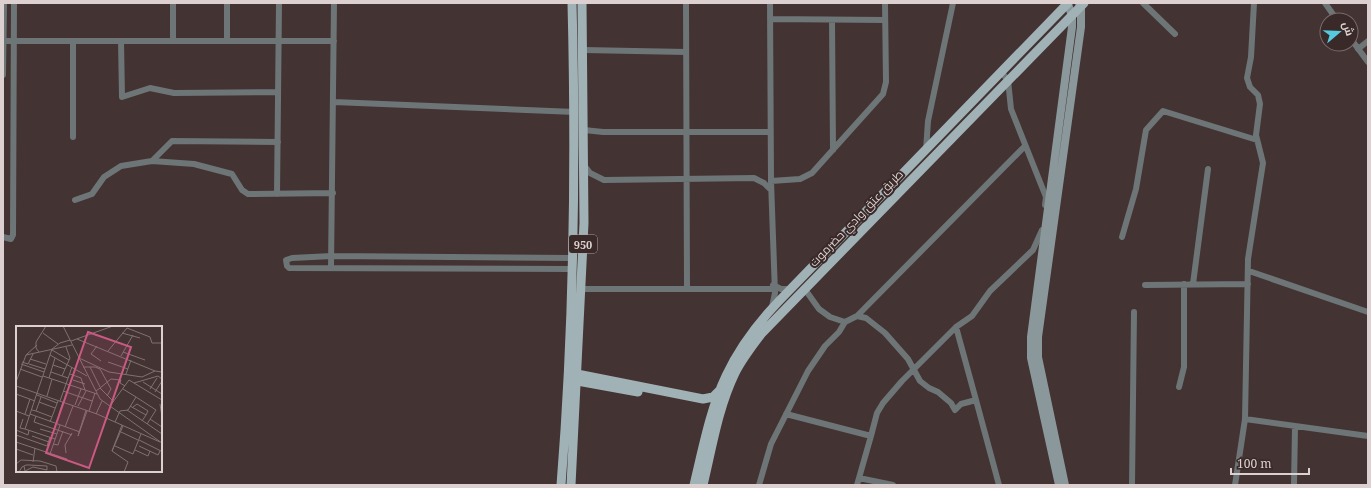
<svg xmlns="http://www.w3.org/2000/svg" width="1371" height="488" font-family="'Noto Serif',Cairo,serif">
<rect width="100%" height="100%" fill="#433332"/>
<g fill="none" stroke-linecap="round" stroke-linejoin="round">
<path stroke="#6d7577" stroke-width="6" d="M227,3v38
M686,3l1,286
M770,3l1,178 4,112 -3,14
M1143,3l32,31
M1325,3l12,17
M770,19l115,1
M832,20l1,130
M1351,39l17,23
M3,41h331
M73,41v96
M121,41l1,56 28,-9 24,5 104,-1
M173,41v-38
M1358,49l10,-8
M584,50l102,2
M1001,72l7,8 3,29 35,88 -1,8
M3,75l1,-72
M334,102l241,10
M584,130l19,2h167
M926,150l2,-29 25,-118
M152,161l20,-20 106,1
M584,165l6,8 14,7 150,-2 10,5 7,7
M771,181l29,-2 12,-6 71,-79 3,-12 -1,-79
M277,194l2,-191
M75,200l17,-6 12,-17 17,-11 31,-5 42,3 38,10 10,16 6,4 85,-1
M3,237l8,2 2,-4 1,-232
M1122,237l14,-48 10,-59 17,-19 94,29
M331,268l3,-265
M571,269l-282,-1 -2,-2 -1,-6 6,-2 40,-2 240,2
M1249,271l119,41
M1193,284l15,-115
M773,285l8,4h9
M1145,285l103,-1
M581,289h193
M857,316l168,-170
M845,322l12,-6 9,2 19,15 23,26 12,22 9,7 9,4 13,11 4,7 6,-6 15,-4 23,85
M956,327l20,73
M1179,387l5,-20v-83
M786,414l85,22 6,-23 6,-10 19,-22 54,-54 16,-11 18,-25 43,-41 9,-20
M1245,419l123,17
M859,478l34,7
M759,485l12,-41 37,-73 17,-25 14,-14 6,-10 -15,-5 -11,-8 -15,-21
M857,485l14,-49
M1132,485l2,-173
M1235,485l10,-66 3,-160 15,-96 -7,-28 4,-31 -2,-9 -8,-8 -3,-9 4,-21 3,-54
M1294,485l1,-58"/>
<path stroke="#8a989b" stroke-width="8" d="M1059,485l-28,-127v-21l41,-310v-11l-4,-12
M1065,485l-27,-128v-20l43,-310v-20l-2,-4"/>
<path stroke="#a1b2b6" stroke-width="9" d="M572,373l131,26 10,-2 6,-6
M572,380l66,12
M561,485c13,-160 15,-322 11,-482
M571,485l13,-262 -2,-220
M694,485c9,-37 16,-75 32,-109 13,-28 32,-53 53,-75l289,-298
M703,485c9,-37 15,-77 32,-112 7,-14 17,-27 27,-40l322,-330"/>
</g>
<g text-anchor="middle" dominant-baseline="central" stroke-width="4" stroke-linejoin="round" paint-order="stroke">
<rect fill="#392928" stroke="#ab9f9e" stroke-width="1" x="569" y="235" width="28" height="18" rx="3"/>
<g font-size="11" font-weight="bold" fill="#dcd1d0">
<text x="583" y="244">950</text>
</g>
<g font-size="12" fill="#dcd1d0" stroke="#392928">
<text transform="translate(856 218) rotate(-46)">طريق عتق وادي حضرموت</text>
</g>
</g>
<g transform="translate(16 326)">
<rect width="146" height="146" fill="#433332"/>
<path fill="none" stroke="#807271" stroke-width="1" d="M47,0l37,73 62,44M27,7l15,11M106,7l18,5M61,13l78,32M55,15l42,-15M81,20l-6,8 10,7M36,24l17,10M92,25l19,-23 23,9 2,6h10M23,26l-3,-4v-6l10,-16M107,26l22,8M10,29l11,-10M34,29l37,21M105,30l12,-21M63,32l30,14 33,5 13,-6 7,1M14,33l16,5M6,36l6,2 5,-10M92,36l20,7M5,38l23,8M13,38l16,5M37,39l12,4M67,41h12l5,2 11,20 -4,7M74,41l10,20M4,43l22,8M35,46l17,6M54,48l11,4 4,12M110,48l5,-14M27,50l54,18M46,50l8,-18 -4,-11M33,52l6,-20M57,54l12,4M0,56l10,-27 46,-10M127,56l19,12M118,57l24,-7 4,3M0,60l81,28 63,28M84,62l11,-9 10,1 -1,3 5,3M134,63l7,-11M47,65l29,10M80,65l4,-3 14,14M139,66l7,-11M21,67l-12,36 30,10M21,67l15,-44 8,-6 10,-3M0,68l19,7M21,69l20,8M31,70l5,-17M120,71l20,13 -9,14M44,75l12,-34M23,76l16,6M144,78l2,13M59,79l6,-16M62,80l8,-15M94,80l19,-26 33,20M114,80l16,9 -4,6M117,81l4,-3 11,7 -2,4M16,84l4,1 5,-14M70,84l-8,26 9,-25M111,84l35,24M0,85l13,5M20,85l16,6M73,85l6,-18M9,88l5,-15M14,88l50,18M43,88l4,-12M80,88l6,-13M20,90l-2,6 38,13M7,93l-3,9 5,1M134,93l12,8M34,96l8,-21M99,96l5,-11 8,-1 8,-13 -13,-8M106,99l-10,26 11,-25M49,101l8,-21M24,103l17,5M0,104l12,5 1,-5M105,106l17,8M0,109l31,11 3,-9M16,110l17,6M123,114l22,11M0,116l51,17M37,118l5,1 5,-14M99,120l18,8 8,-20M123,120l19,9 2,-4M0,123l17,6M119,124l13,6 2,-5M96,125l16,11 -4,10M50,127l-1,-8 7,-12M34,128l10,-29M17,136l2,-14M0,138l5,-4 19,1 16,5 1,6M3,146l3,-5 4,-2h3l18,1v4l-14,-3 -8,4 -1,-5"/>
<path fill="#cb5984" fill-opacity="0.15" stroke="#cb5984" stroke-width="2" d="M72,6l43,15 -42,121 -43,-15z"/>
<rect width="146" height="146" fill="none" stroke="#dcd1d0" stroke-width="2"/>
</g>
<rect width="1371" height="488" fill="none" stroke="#dcd1d0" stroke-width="8"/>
<g transform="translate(1339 32) rotate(71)"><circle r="19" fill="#392928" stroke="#7a6c6b"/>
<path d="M0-3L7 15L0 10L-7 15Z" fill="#56c9e1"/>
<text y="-6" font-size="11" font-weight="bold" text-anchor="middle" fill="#dcd1d0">ش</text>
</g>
<path d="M1231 468v6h78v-6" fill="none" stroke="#dcd1d0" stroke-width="2"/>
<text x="1237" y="468" font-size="12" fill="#dcd1d0" stroke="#392928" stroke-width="3" paint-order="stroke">100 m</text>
</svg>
